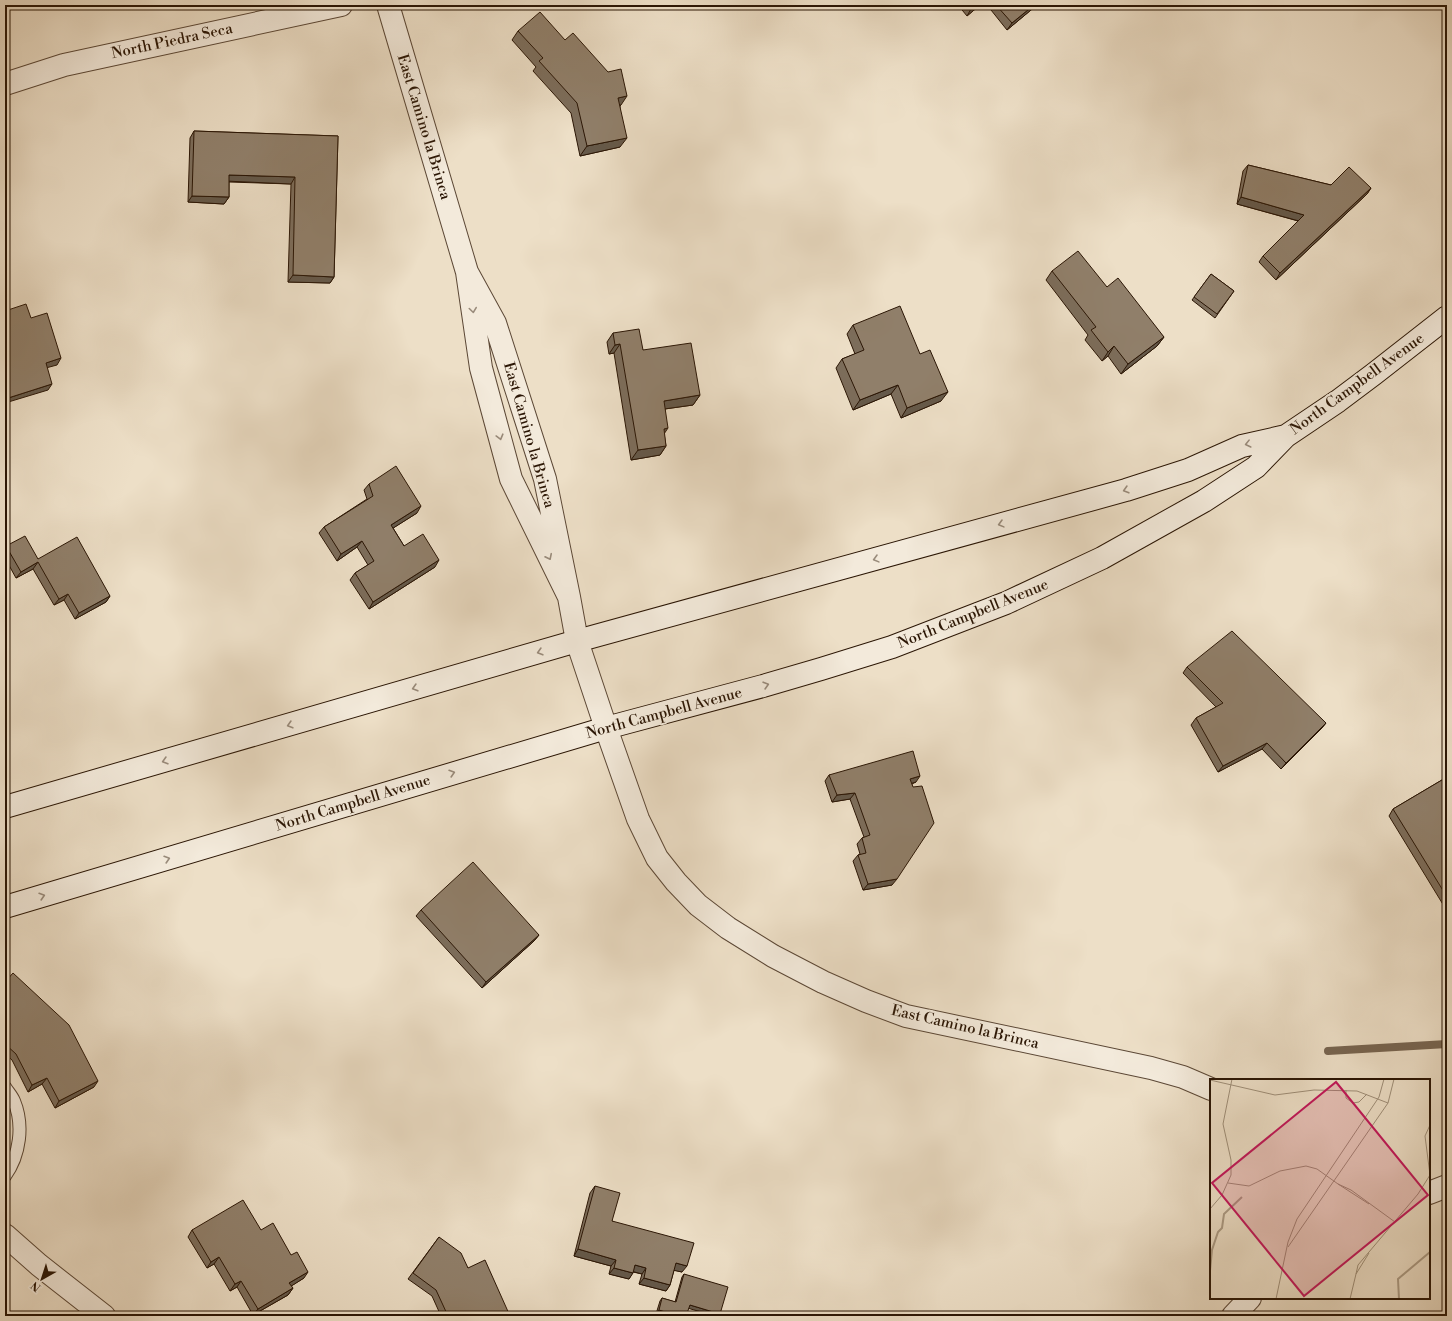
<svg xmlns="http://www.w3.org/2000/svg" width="1452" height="1321" font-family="'Libre Bodoni',serif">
<rect width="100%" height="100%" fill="#eddfc7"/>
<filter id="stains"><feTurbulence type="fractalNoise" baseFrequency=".005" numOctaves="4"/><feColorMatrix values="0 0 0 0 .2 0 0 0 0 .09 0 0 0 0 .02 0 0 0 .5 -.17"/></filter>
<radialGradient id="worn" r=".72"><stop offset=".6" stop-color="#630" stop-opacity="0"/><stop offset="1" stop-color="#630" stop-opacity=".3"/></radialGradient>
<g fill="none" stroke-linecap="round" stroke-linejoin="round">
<path stroke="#786652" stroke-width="8" d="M1328,1051l119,-7"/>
<g stroke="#5c4836" stroke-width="14">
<path id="lane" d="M5,1087c3,5 7,9 9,14 10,24 6,54 -9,75"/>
</g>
<g stroke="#5c4836" stroke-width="24">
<path id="street" d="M388,5l79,267 14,96 30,111 58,118 -24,-118 -50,-156 -28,-51
M5,84l59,-19 277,-60
M569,597l8,44 29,87 32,91 19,39 19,24 22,23 30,23 45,28 50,26 43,19 40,15 245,52 32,9 28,12
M1429,1193l18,-7
M5,1235l34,30 65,51
M1233,1316l17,-18"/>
</g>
<g stroke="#2b1605" stroke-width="24">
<path id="secondary" d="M5,807l572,-166 549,-151 62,-20 54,-24 44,-10
M5,907l601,-179 157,-42 58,-17 71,-22 114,-44 96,-45 102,-57 52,-34 30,-31 52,-35 36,-27 73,-57"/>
</g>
<use href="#lane" stroke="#f3eadb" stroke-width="12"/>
<use href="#street" stroke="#f3eadb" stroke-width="22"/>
<use href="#secondary" stroke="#f3eadb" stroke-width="22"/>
</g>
<path fill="#7c6d5b" stroke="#2b1605" d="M958,5h22l-13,11z
M987,5h50l-30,25z
M518,31l47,9 56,65 -1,1v41l-40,9 -9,-43 -38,-42 3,-4 -24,-27z
M194,131l144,5 -4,141 -4,6 -42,-1 3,-98 -62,-2v15l-5,7 -36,-2 2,-64z
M1248,165l83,20 40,3 -4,6 -91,86 -17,-18 4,-6 35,-35 -61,-17 6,-33z
M1052,271l55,16 57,50 -7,9 -36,28 -13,-18 -6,5 -17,-21 3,-5 -42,-55z
M1211,274l23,17 -19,27 -23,-18z
M853,325l67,29 21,47 -40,17 -10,-24 -38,16 -17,-42 6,-9 13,-5 -8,-20z
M613,333l30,17 57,45 -7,10 -28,4 -1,24 2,13 -6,9 -29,5 -17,-107 -5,1 -2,-12z
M369,484l48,29 -24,15 11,18 31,21 -66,42 -19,-29 5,-7 13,-8 -11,-18 -20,14 -18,-28 5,-6 43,-28 -3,-9z
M6,546l32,13 72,37 -4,6 -31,17 -11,-19 -10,5 -21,-36 -17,9 -11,-20v-10z
M1187,667l139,56 -5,6 -40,40 -19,-20 -44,23 -27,-47 5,-7 20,-11 -33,-34z
M829,775l87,7 -4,2 -20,101 -29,5 -10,-29 5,-6 2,-1 -3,-10 5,-6 2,-1 -14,-38 -18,3 -7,-21z
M1447,777v134l-58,-95 4,-7z
M421,910l118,25 -5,6 -52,47 -66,-72z
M5,982l89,105 -39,21 -13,-24 -14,8 -16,-32 -7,-6z
M595,1186l17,35 70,51 -8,-2 -4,15 -4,6 -27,-7 3,-10 -9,-2 -4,7 -20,-5 2,-8 -37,-10 16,-63z
M192,1230h69l43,48 -13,8 2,2 -5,7 -35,20 -16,-28 -7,4 -16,-27 -7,4 -19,-31z
M439,1237l29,31 42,48h-69l-9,-20 -24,-17z
M684,1274l5,34 -33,6 4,-13 2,-3 13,4 7,-25z"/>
<path fill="#65594a" stroke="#2b1605" d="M976,5h4l-13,11 4,-7z
M1034,5h3l-30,25 5,-7z
M627,96l-6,9 -9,2 6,-9z
M627,138l-7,9 -40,9 7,-10z
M229,175l66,2 -4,7 -66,-3z
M1371,188l-4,6 -91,86 4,-7z
M192,196l37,1 -5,7 -36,-2z
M1241,197l63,18 -5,6 -62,-17z
M293,275l41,2 -4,6 -42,-1z
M1164,337l-7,9 -36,28 7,-10z
M620,344l-6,9 -5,1 6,-9z
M1114,346l-6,10 -6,5 6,-9z
M61,358l-4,7 -15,4 4,-6z
M52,384l-4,6 -43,13v-4z
M898,385l-7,9 -38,16 7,-10z
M948,392l-7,9 -40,17 6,-10z
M700,395l-7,10 -36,5 7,-9z
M668,428l-6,9 2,-8z
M666,446l-6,9 -29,5 7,-10z
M421,506l-4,7 -30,19 4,-7z
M362,541l-5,6 -20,14 4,-7z
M439,560l-4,7 -66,42 4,-7z
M38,562l-5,7 -17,9 5,-6z
M68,594l-4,6 -10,5 5,-6z
M110,596l-4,6 -31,17 4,-6z
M1326,723l-5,6 -40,40 5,-6z
M1267,743l-5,6 -44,23 5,-6z
M920,776l-4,6 -10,3 4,-6z
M855,793l-5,6 -18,3 5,-7z
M897,879l-5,6 -29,5 5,-6z
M539,935l-5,6 -52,47 4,-6z
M47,1078l-5,6 -14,8 4,-7z
M98,1081l-4,6 -39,21 4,-7z
M578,1249l38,11 -5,6 -37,-10z
M219,1257l-5,7 -7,4 4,-6z
M676,1263l11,3 -5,6 -10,-2z
M635,1265l11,3 -4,6 -11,-3z
M614,1268l19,5 -4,6 -20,-5z
M308,1272l-4,6 -19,12 4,-7z
M644,1278l26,7 -4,6 -27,-7z
M241,1281l-4,6 -7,4 5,-7z
M293,1288l-5,7 -35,20 5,-6z
M690,1305l30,9 -2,2h-2l-29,-8z
M659,1310l19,6h-13l-9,-2z"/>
<path fill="#907f6a" stroke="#2b1605" d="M967,5h9l-5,4z
M996,5h38l-22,18z
M540,12l25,28 8,-7 35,39 13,-3 6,27 -9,2 9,40 -40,8 -10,-43 -38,-42 4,-3 -25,-27z
M194,131l144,5 -4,141 -41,-2 2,-98 -66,-2v22l-37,-1z
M1248,165l83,20 18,-18 22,21 -91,85 -17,-17 41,-41 -63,-18z
M1078,251l29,36 11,-9 46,59 -36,27 -14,-18 -6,6 -17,-22 5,-3 -44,-56z
M1211,274l23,17 -17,23 -23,-17z
M26,304l5,14 16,-5 14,45 -15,5 6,21 -47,15v-88z
M900,306l20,48 10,-4 18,42 -41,16 -9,-23 -38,15 -18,-41 22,-9 -11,-25z
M639,329l4,21 48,-7 9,52 -36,6 4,27 -4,1 2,17 -28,4 -18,-106 -5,1 -2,-12z
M396,466l25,40 -30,19 13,21 19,-12 16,26 -66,42 -18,-29 19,-12 -12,-20 -21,13 -17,-27 49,-31 -4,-12z
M25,536l13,23 39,-22 33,59 -31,17 -11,-19 -9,5 -21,-37 -17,10 -15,-26z
M1232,631l94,92 -40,40 -19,-20 -44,23 -27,-48 27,-15 -36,-36z
M913,751l7,25 -10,3 3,8 9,-1 12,37 -37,56 -29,5 -10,-29 8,-2 -4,-15 8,-3 -15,-42 -18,2 -8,-20z
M1447,777v120l-54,-88z
M473,862l66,73 -53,47 -65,-72z
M13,973l56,52 29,56 -39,20 -12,-23 -15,7 -16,-31 -11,-10v-62z
M595,1186l25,7 -8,28 82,22 -7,23 -11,-3 -6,22 -26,-7 2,-10 -11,-3 -2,8 -19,-5 2,-8 -38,-11z
M243,1200l18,30 12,-7 18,32 6,-3 11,20 -19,11 4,5 -35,21 -17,-28 -6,3 -16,-27 -8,5 -19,-32z
M439,1237l22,16 7,15 17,-8 25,56h-62l-12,-26 -23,-17z
M684,1274l44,13 -8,27 -30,-9 -4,11h-8l-19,-6 3,-12 14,4z"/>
<defs><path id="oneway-chevron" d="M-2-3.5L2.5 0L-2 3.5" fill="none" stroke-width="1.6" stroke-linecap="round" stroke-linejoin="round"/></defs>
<g stroke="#998b7b">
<use href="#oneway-chevron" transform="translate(473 310) rotate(82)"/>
<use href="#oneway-chevron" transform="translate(500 437) rotate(75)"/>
<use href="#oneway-chevron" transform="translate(1248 444) rotate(166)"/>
<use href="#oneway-chevron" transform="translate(1126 490) rotate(164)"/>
<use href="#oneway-chevron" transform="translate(1001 524) rotate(165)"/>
<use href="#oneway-chevron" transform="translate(549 557) rotate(64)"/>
<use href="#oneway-chevron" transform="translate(876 559) rotate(165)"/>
<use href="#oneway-chevron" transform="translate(540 652) rotate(164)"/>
<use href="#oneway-chevron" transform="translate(766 685) rotate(-16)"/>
<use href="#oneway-chevron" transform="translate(415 688) rotate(164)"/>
<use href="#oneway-chevron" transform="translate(290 725) rotate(164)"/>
<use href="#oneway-chevron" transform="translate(165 761) rotate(164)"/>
<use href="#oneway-chevron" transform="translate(452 773) rotate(-17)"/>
<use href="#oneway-chevron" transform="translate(167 859) rotate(-17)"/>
<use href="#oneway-chevron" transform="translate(42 896) rotate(-17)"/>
</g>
<g text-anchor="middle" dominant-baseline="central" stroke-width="4" stroke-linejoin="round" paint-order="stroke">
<g font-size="15" fill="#2b1605" stroke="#f3eadb">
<text transform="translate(172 41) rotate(-12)">North Piedra Seca</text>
<text transform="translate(424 127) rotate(73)">East Camino la Brinca</text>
<text transform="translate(1357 384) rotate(-36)">North Campbell Avenue</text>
<text transform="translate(529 435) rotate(74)">East Camino la Brinca</text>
<text transform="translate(973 614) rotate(-22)">North Campbell Avenue</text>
<text transform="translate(664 713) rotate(-15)">North Campbell Avenue</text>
<text transform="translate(353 803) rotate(-17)">North Campbell Avenue</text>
<text transform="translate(965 1027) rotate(13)">East Camino la Brinca</text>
</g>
</g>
<g transform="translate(1210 1079)">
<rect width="220" height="220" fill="#eddfc7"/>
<path fill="none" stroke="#ab9b85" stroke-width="2" d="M0,192l2,-21 6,-18 4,-4 2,-14 18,-17M189,220l-1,-20 32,-27"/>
<path fill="none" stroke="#9f8f79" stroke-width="1" d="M0,1l65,15 39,-5 43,1 31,12M136,11v8l7,5 6,-1 8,-8M18,104l21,3 31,-15 26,-5 11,3 21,15M159,125l-31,-20 13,6 44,32M0,130l12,-14 9,-20v-15l-8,-36 9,-45M78,168l100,-144 6,-24M159,174l-13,21 2,-9 60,-71 12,-19 -5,-39 5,-11M66,220l12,-57 9,-23 82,-122 5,-18M140,220l6,-25"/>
<path fill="#c2185b" fill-opacity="0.15" stroke="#c2185b" stroke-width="2" d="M126,3l92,113 -124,101 -92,-113z"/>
<rect width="220" height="220" fill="none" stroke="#2b1605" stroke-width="2"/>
</g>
<rect width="1452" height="1321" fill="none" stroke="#eddfc7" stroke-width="20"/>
<rect x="6" y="6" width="1440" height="1309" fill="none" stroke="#2b1605" stroke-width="2"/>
<rect x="10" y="10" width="1432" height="1301" fill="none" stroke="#2b1605"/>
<g transform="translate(42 1279) rotate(219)" stroke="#f3eadb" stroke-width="3" paint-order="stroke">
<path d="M0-3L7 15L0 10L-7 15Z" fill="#2b1605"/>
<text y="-6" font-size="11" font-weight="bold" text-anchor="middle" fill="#2b1605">N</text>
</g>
<rect width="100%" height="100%" filter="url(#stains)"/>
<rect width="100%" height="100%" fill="url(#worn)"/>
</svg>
